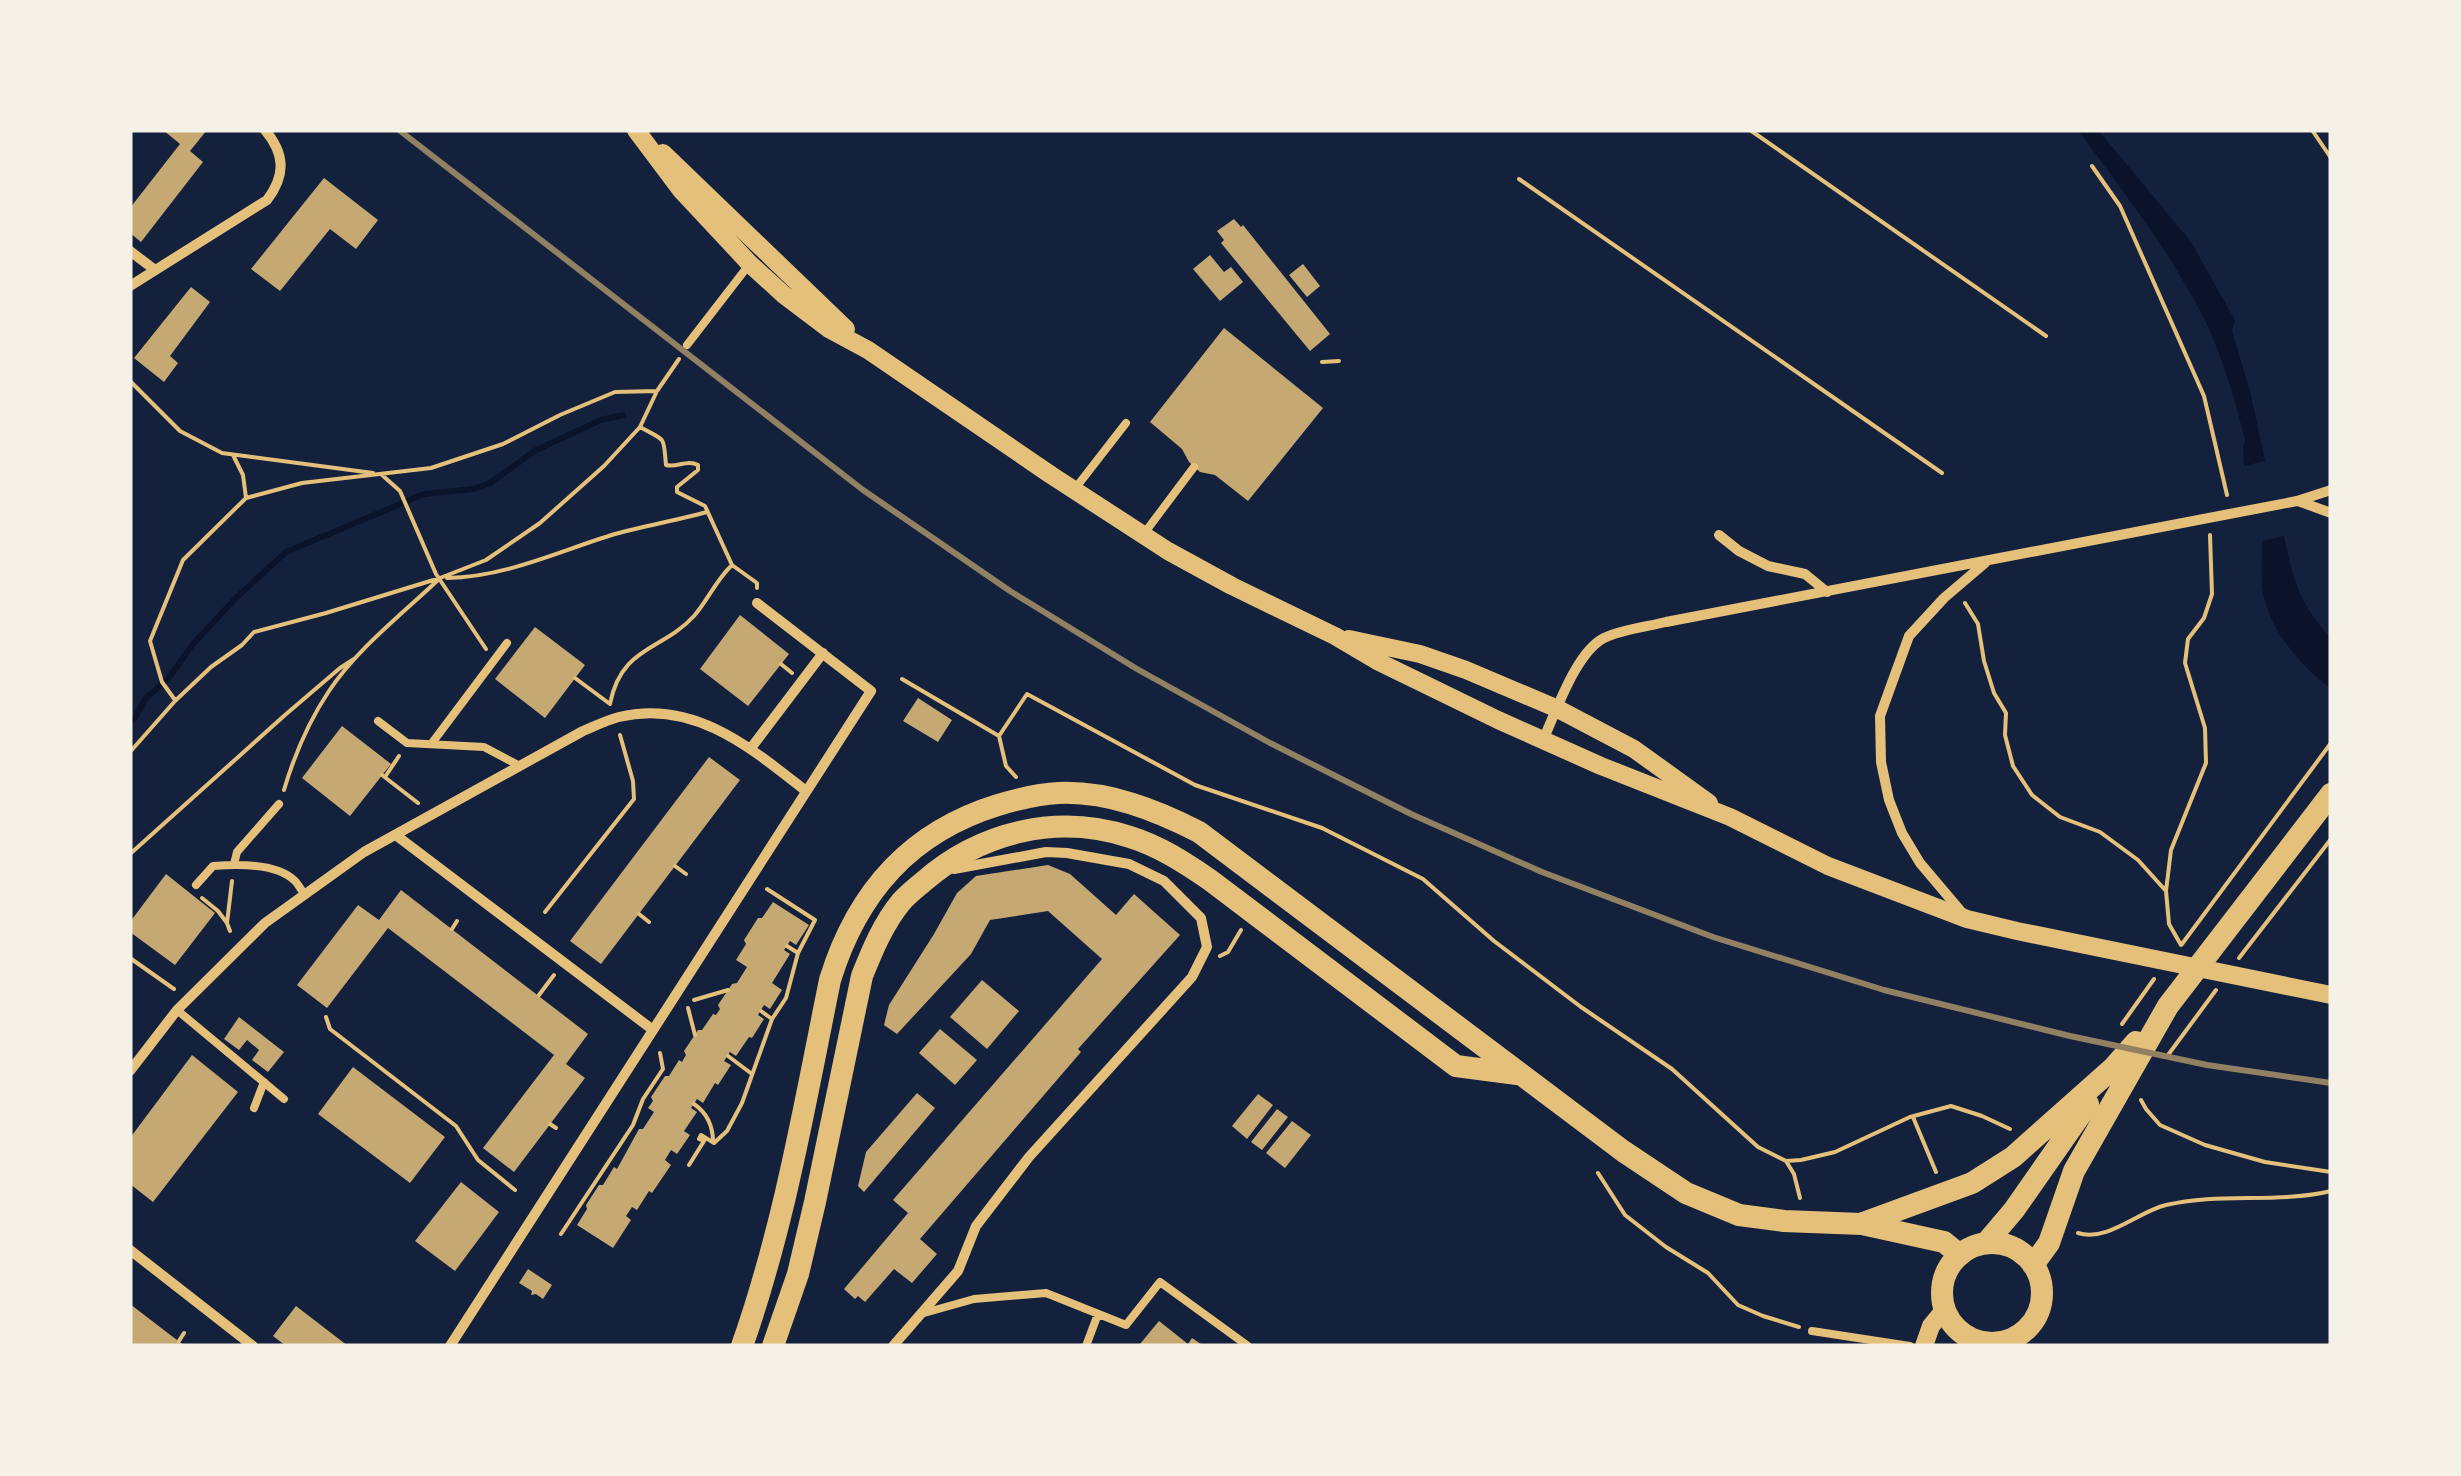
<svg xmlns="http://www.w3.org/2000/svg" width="2461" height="1476" font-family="Quicksand,sans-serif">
<rect width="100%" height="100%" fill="#14213d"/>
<path fill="#0b132b" d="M2078,130h20l93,112 44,78 -3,11 19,64 14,66 -21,5 -1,-18 2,-8c-10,-40 -21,-79 -39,-117 -34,-70 -83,-131 -128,-193z
M2284,536c9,43 16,69 47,102v51c-29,-23 -58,-54 -67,-91 -4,-18 -2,-39 -2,-57z"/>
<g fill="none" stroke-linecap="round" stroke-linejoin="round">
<path stroke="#0b132b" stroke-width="6" d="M130,722l5,-4 10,-19 23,-20 25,-35 43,-46 50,-46 138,-58 49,-5 17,-6 46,-33 65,-30 22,-5"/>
</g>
<path fill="#c6a872" d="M163,130h44l-17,21 13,11 -62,80 -11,-9v-25l50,-64z
M324,178l54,42 -22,29 -26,-20 -50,62 -29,-22z
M1234,219l7,8 2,-2 87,109 -20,17 -89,-108 3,-3 -7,-9z
M1210,255l14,17 7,-5 12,15 -23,19 -27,-32z
M1303,264l17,22 -13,11 -18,-22z
M191,287l19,15 -40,54 8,7 -14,19 -30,-24z
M1224,328l99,80 -75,93 -33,-26 -15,-3 -11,-10 -7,-13 -32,-27z
M740,615l49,39 -41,52 -48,-37z
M535,627l50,38 -40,53 -50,-39z
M918,698l34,22 -14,22 -35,-21z
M342,726l49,38 -41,52 -48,-38z
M709,757l31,23 -139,184 -31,-23z
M1048,865l22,9 46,41 18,-21 46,41 -102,114 3,3 -161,187 17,15 -25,29 -18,-14 -29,33 -7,-6 -3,3 -11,-10 64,-76 -15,-13 209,-241 -54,-48 -58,9 -19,34 -74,80 -13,-9 5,-20 45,-71 23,-41 19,-17z
M166,874l49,39 -40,52 -45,-33v-10z
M401,890l187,144 -22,30 19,14 -71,94 -31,-24 71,-93 -166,-127 -61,80 -30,-23 61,-80 21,15z
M773,902l36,23 -13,20 -6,-4 -6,9 6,4 -18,29 10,7 -12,19 -6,-4 -6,10 6,4 -12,19 -3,-1 -13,19 -6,-4 -6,9 7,4 -13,20 -3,-2 -12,20 -6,-4 -6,9 6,4 -13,19 6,4 -13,19 -6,-4 -6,10 6,5 -19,28 -3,-2 -12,19 -5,-3 -6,9 5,4 -18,28 -36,-23 10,-16 -1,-4 13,-20h4l11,-18 3,2 22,-40h4l11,-17 -6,-4 5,-7 -2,-4 14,-21h4l10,-16 3,2 4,-7 -2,-4 14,-21h4l11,-16 3,1 4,-6 -2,-4 14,-21 5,-1 10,-16 -11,-7 10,-16 -2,-4 14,-22h4z
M982,980l37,31 -32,38 -37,-32z
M239,1017l45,35 -16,20 -16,-12 7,-10 -12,-10 -8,10 -15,-11z
M940,1029l37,31 -22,25 -36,-32z
M192,1055l46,37 -85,110 -23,-18v-46z
M353,1067l92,70 -35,46 -92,-69z
M917,1093l18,15 -71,84 -6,-6 8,-34z
M1258,1094l15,11 -26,34 -15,-13z
M1277,1109l11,8 -26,33 -11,-8z
M1292,1121l19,14 -26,33 -19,-15z
M461,1182l38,30 -44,59 -40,-30z
M528,1269l24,16 -9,14 -7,-5 -5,1 1,-4 -13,-8z
M130,1304l43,33 12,9h-55z
M296,1306l52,40h-62l-13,-10z
M1159,1321l29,23 4,-6 12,8h-62l-2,-2z"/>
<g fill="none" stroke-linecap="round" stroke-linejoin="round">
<path stroke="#e5c07b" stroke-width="4" d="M1750,130l296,206
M2312,130l19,28
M2092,166l28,40 84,190 23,99
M1519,179l423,294
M1322,362l17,-1
M130,381l50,50 42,22 151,20
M640,427c27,15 23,8 26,38 11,3 21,-6 32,0v5l-21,17v5l28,14 27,59
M233,455l10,20 3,23
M382,475l18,16 36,83 50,75
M447,578c59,-1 112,-27 168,-44 30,-8 62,-14 92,-22
M1965,603l13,21 6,37 10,32 12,20 -1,22 8,31 19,29 28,22 40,15 38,28 28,31
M781,664l11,9
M575,678l35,26c11,-58 52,-53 84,-88 14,-16 22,-36 38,-51l25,18v5
M902,679l97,57 28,-42 168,91 127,43 101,51 71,62 87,66 91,62 86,78 28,14 15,-1 34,-8 75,-35 41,-11 31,10 28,13
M175,700l-13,-18 -12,-41 33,-81 63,-62 56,-15 129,-15 72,-24 57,-29 55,-23 42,-1
M999,736l7,30 10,11
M130,752l45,-51 36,-34 31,-22 12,-13 72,-19 114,-35 46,-18 54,-37 64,-57 36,-39 17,-36 22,-32
M382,775l36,28
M385,777l14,-21
M284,790c10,-34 25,-69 45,-99 28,-42 72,-76 109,-111
M130,854l155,-139 55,-47 14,-9
M675,866l11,8
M202,898l16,13 9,12
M545,912l89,-113 -1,-18 -13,-46
M639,914l10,8
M452,929l5,-8
M230,931l-3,-8 5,-42
M2182,944l149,-201
M2181,945l-12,-21 -3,-33 5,-41 35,-87 -1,-35 -20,-65 3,-24 16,-21 8,-24 -2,-59
M787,946l11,7
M1220,956l8,-4 13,-22
M130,958l44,31
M2239,958l92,-119
M539,995l15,-20
M694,1000l34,-10
M688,1008l7,27
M761,1011l11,8
M326,1017l4,12 126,97 22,34 37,30
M2122,1024l32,-45
M2168,1055l48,-65
M728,1056l24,18
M2141,1100l5,9 14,16 45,20 60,17 66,10
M694,1104c13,9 19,23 19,38
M1913,1117l23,55
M550,1124l6,4
M1786,1161l8,13 6,24
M689,1165l15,-24 -5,-2 2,-4 13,8 13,-12 15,-28 30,-84 14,-21 12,-45 17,-33 -48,-31
M1598,1173l27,42 41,32 42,26 30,32 25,11 36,11
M2078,1233c30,9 59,-21 88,-28 54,-13 111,-1 165,-14
M561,1234l72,-109 10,-26 20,-30 -3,-16
M179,1341l5,-8"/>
<path stroke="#e5c07b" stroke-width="8" d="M687,345l61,-79
M1074,490l52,-67
M1143,535l51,-68
M378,721l29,22 77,4 36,19
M432,743l75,-100
M234,864l3,-12 42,-48
M196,885l17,-19c24,-2 64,-3 82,15 4,4 6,9 10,14
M177,1010l107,89
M254,1108l10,-26
M924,1313l50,-14 72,-6 80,32 34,-43 88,64
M1812,1331l98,15
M1086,1346l12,-32"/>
<path stroke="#e5c07b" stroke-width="10" d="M130,251l25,19
M130,286l137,-86c19,-25 18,-46 -2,-70
M2298,501l33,12
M1719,535l20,16 29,15 37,8 22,18
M1543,740c13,-28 33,-88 61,-102 19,-9 42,-11 62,-16l631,-121 34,-11
M751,748l72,-95
M397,836l256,194
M1964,915l-44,-52 -18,-30 -13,-33 -8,-38 -1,-46 29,-80 35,-38 41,-35
M130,1071l47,-61 88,-87 99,-71 219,-121c12,-5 24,-11 36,-14 75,-18 132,31 187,74
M130,1250l123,96
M450,1346l421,-655 -114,-88
M893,1346l65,-75 18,-45 53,-69 163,-180 15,-30 -6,-29 -37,-37 -35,-17 -62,-11 -21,-1 -92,17"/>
<path stroke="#e5c07b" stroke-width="18" d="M636,130l45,60 69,74 34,31 45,34 39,21 183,125 117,76 64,35 103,50 44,26 119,58 103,46 129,51 98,49 139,53 50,12 314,64
M663,153l183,176
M1349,639l71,15 46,16 92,39 76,40 75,54
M1924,1346l7,-20 14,-17"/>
<path stroke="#e5c07b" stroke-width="22" d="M1863,1223l109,-40 41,-26 100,-89 23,-26
M1986,1243l28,-33 74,-106
M1942 1293a50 50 0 1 1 100 0a50 50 0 1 1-100 0Z
M2033,1265l16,-22 25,-72 94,-165 163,-212
M742,1346c42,-119 63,-243 88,-366 27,-88 80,-148 168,-175 20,-6 40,-11 61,-12 49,-2 97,17 140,39l424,319 63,42 53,22 45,6 78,3 82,18 16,13
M773,1346l25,-72 17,-72 47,-226c10,-25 21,-52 39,-74 6,-7 15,-14 22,-20 57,-50 134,-69 207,-45 29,9 54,25 80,43l246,186 61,8"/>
<path stroke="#918062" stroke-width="6" d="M399,130l464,360 147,101 127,78 133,74 141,71 131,58 171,65 171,53 186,46 137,29 124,18"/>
</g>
<rect width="2461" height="1476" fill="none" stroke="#f6f1e7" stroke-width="265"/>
</svg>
